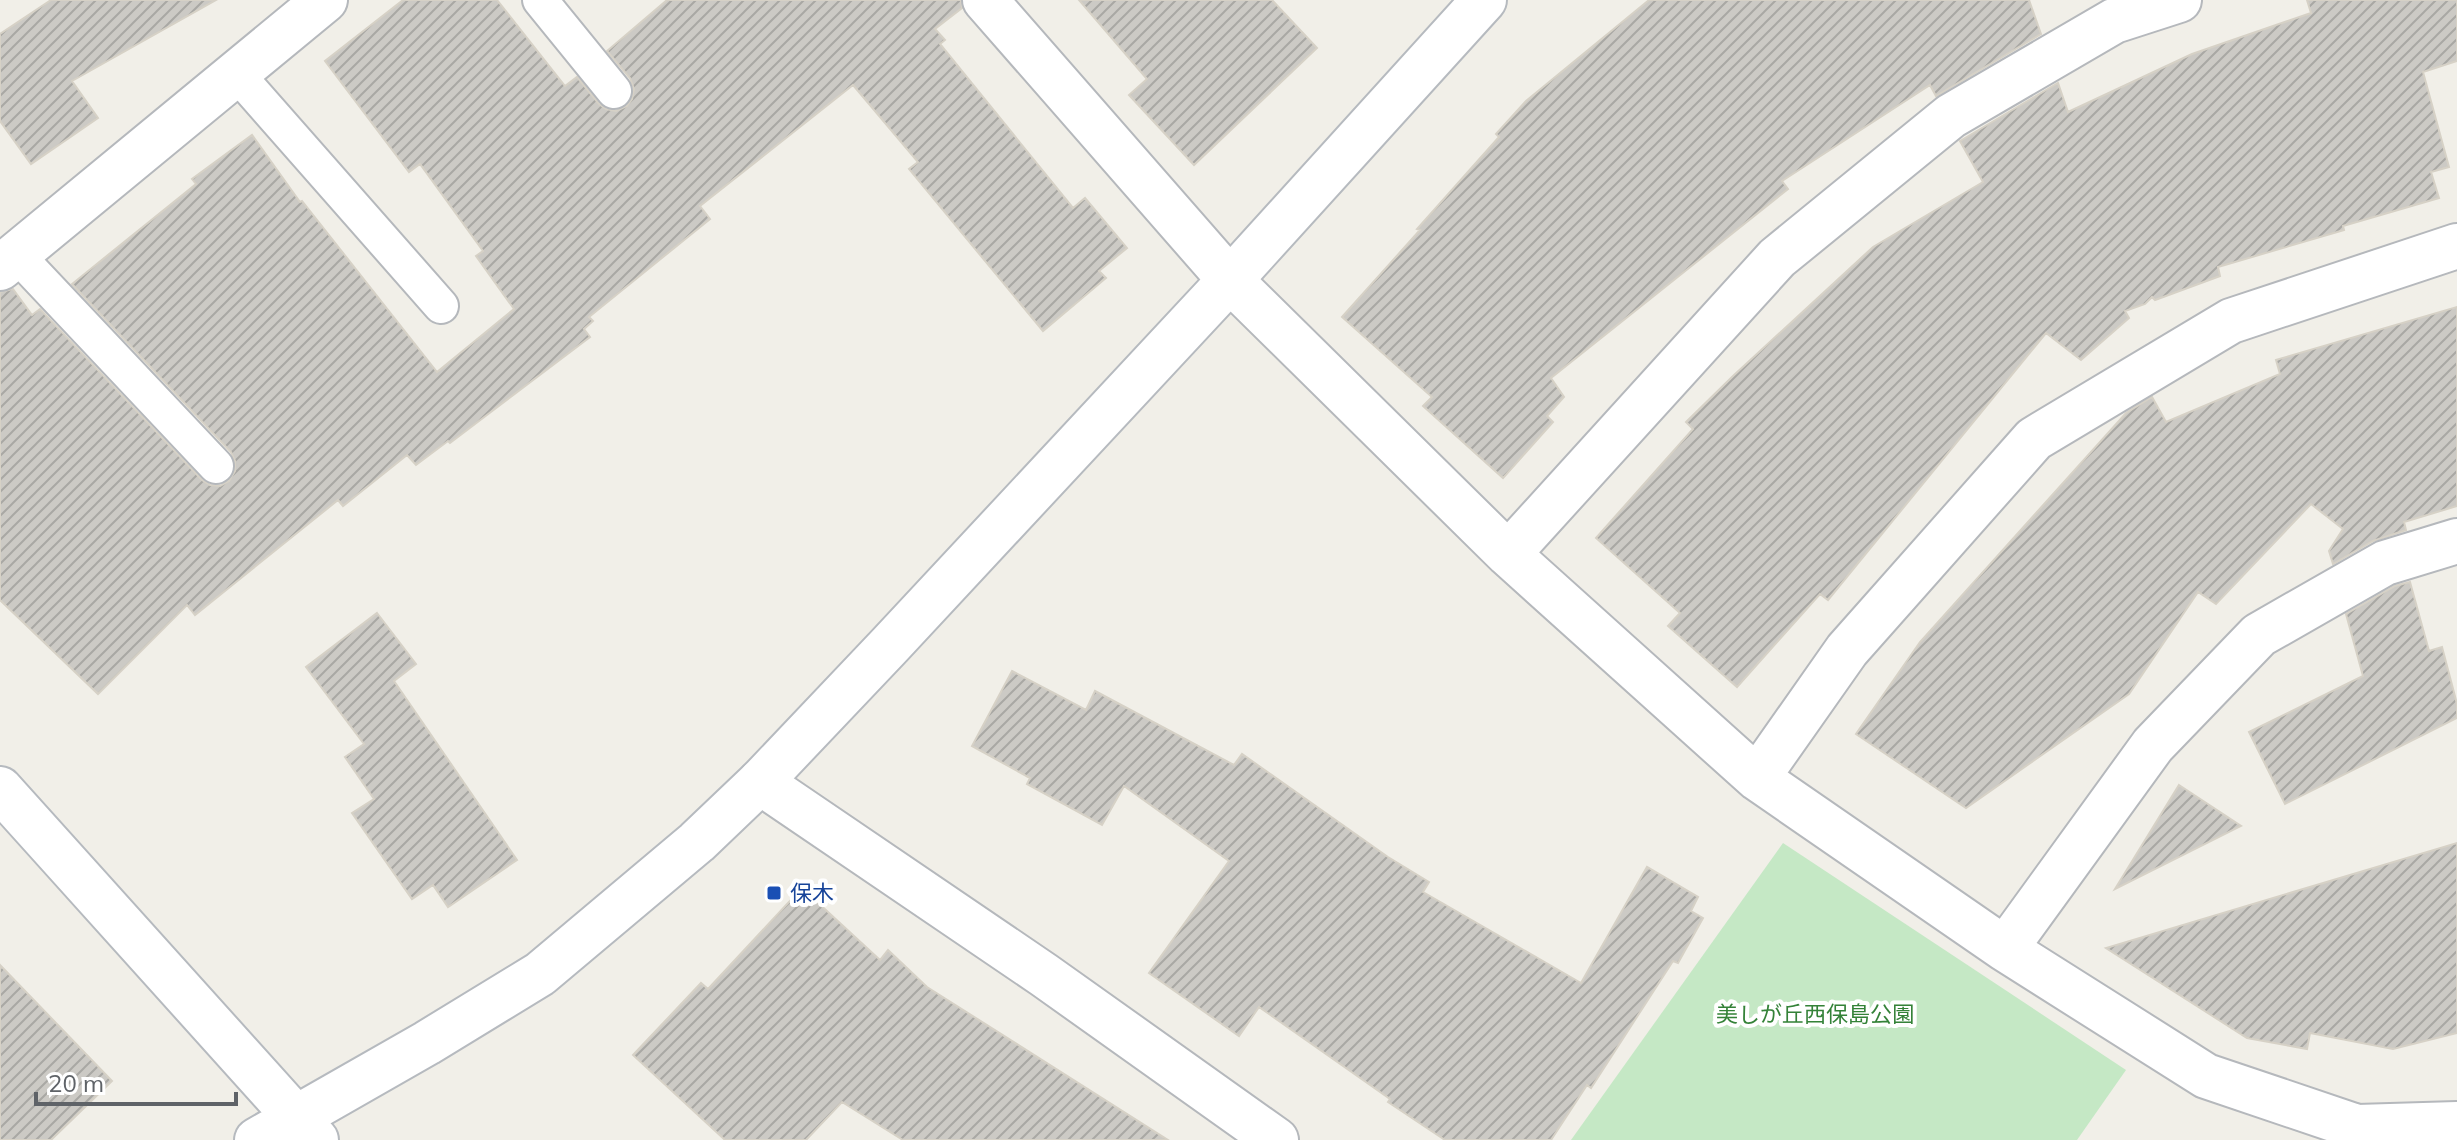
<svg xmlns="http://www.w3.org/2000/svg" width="2457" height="1140" font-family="Mulish,'Noto Sans JP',sans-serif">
<defs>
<pattern id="building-hatch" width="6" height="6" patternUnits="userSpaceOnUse" patternTransform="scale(2)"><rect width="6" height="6" fill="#cccac5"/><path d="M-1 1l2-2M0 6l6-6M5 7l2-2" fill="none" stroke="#a9a8a4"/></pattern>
</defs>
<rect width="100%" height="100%" fill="#f1efe8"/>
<path fill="#c5e8c5" d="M1783,843l343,227 -49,70h-506z"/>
<path fill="url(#building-hatch)" stroke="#d6d1c6" stroke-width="2" d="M51,0h165l-144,81 26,37 -67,46 -31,-43v-87z
M403,0h94l68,86 12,-9 22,27 7,5 10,2 11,-5 5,-7 2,-10 -4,-11 -23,-27 60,-51h294l1,8 -27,21 10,11 -5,4 133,164 12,-10 42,50 -28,23 7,7 -63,53 -134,-162 9,-7 -65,-77 -153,121 10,13 -121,98 4,4 -9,8 6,8 -140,106 -2,-2 -32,24 -9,-10 -64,51 -5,-6 -143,115 -8,-10 -89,89 -98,-94v-308l13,-3 19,26 8,-6 162,171 8,5 10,1 9,-5 6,-10v-10l-4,-9 -159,-168 124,-100 -4,-5 60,-44 48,67 2,-1 135,171 77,-63 -38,-53 7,-5 -63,-87 -11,8 -84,-111z
M1079,0h193l45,48 -123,117 -65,-70 18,-16z
M1649,0h380l12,34 -105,62 -6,-11 -148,96 6,8 -237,189 13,19 -17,19 6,6 -50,56 -80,-72 9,-9 -90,-80 78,-87 -3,-1 82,-92 -3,-3 30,-33z
M2307,0h150v61l-34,11 26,95 -18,5 8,26 -96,28 1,4 -126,37 2,9 -65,24 -3,-3 -7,7 -20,7 4,7 -48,42 -35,-27 -218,267 -8,-6 -83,93 -69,-61 12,-13 -84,-75 97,-109 -7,-7 47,-46 140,-129 110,-65 -23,-41 98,-58 10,29 124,-58 119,-41z
M2457,307v199l-53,16 2,8 -33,11 -40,23 -4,-13 14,-22 -32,-25 -95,100 -18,-12 -69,102 -163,114 -110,-74 64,-92 206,-229 26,-16 14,25 114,-48 -4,-14z
M2410,582l19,69 13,-4 15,57v14l-172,86 -36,-72 114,-56 -17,-62 49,-28z
M377,613l39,51 -22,17 123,179 -69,47 -15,-22 -21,14 -60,-86 22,-14 -29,-42 19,-13 -58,-77z
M1012,671l74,39 9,-19 139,74 8,-11 146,103 41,25 -6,10 158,91 66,-116 51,30 -7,14 12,7 -25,45 -5,-2 -82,127 -4,-3 -36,55h-106l-57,-38 2,-3 -131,-92 -20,29 -90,-63 80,-112 -105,-75 -22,39 -75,-41 3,-6 -58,-32z
M2179,785l62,41 -126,63z
M2457,843v190l-64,16 -83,-16 -3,16 -60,-11 -141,-90z
M802,888l78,72 8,-10 39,37 241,153h-265l-61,-38 -36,38h-81l-92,-85 68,-72 7,6z
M0,965l112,116 -61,59h-51z"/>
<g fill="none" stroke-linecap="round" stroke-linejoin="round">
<g stroke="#b5b8bc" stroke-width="38">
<path id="lane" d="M540,0l74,91
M236,73l205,233
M16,254l200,212"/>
</g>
<g stroke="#b5b8bc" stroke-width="48">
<path id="street" d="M985,0l245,280 278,274 249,224 248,171 201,127 151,51 100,-3
M0,268l325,-268
M1508,554l269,-296 174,-142 163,-95 65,-21
M1757,778l90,-128 187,-211 197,-118 226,-75
M760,782l284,193 232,165
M2005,949l148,-204 106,-110 126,-72 72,-22"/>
</g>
<g stroke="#b6babf" stroke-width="48">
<path id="secondary" d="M0,789l316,351
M257,1140l170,-97 113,-69 157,-132 63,-60 130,-137 340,-365 254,-280"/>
</g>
<use href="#lane" stroke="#fff" stroke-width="34"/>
<use href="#street" stroke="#fff" stroke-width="44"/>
<use href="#secondary" stroke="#fff" stroke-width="44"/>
</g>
<rect fill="#1a4fb4" stroke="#fff" stroke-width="3" x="766" y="885" width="16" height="16" rx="4"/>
<g text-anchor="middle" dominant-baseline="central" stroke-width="8" stroke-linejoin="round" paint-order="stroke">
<g font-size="22" fill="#164399" stroke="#fff" text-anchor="start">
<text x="790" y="893">保木</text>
</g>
<g font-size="22" fill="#348238" stroke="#fff">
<text x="1815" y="1014">美しが丘西保島公園</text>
</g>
</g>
<path d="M36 1092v12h200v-12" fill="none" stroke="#5f6368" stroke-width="4"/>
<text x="48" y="1092" font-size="24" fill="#5f6368" stroke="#ffffff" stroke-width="6" paint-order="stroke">20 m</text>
</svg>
